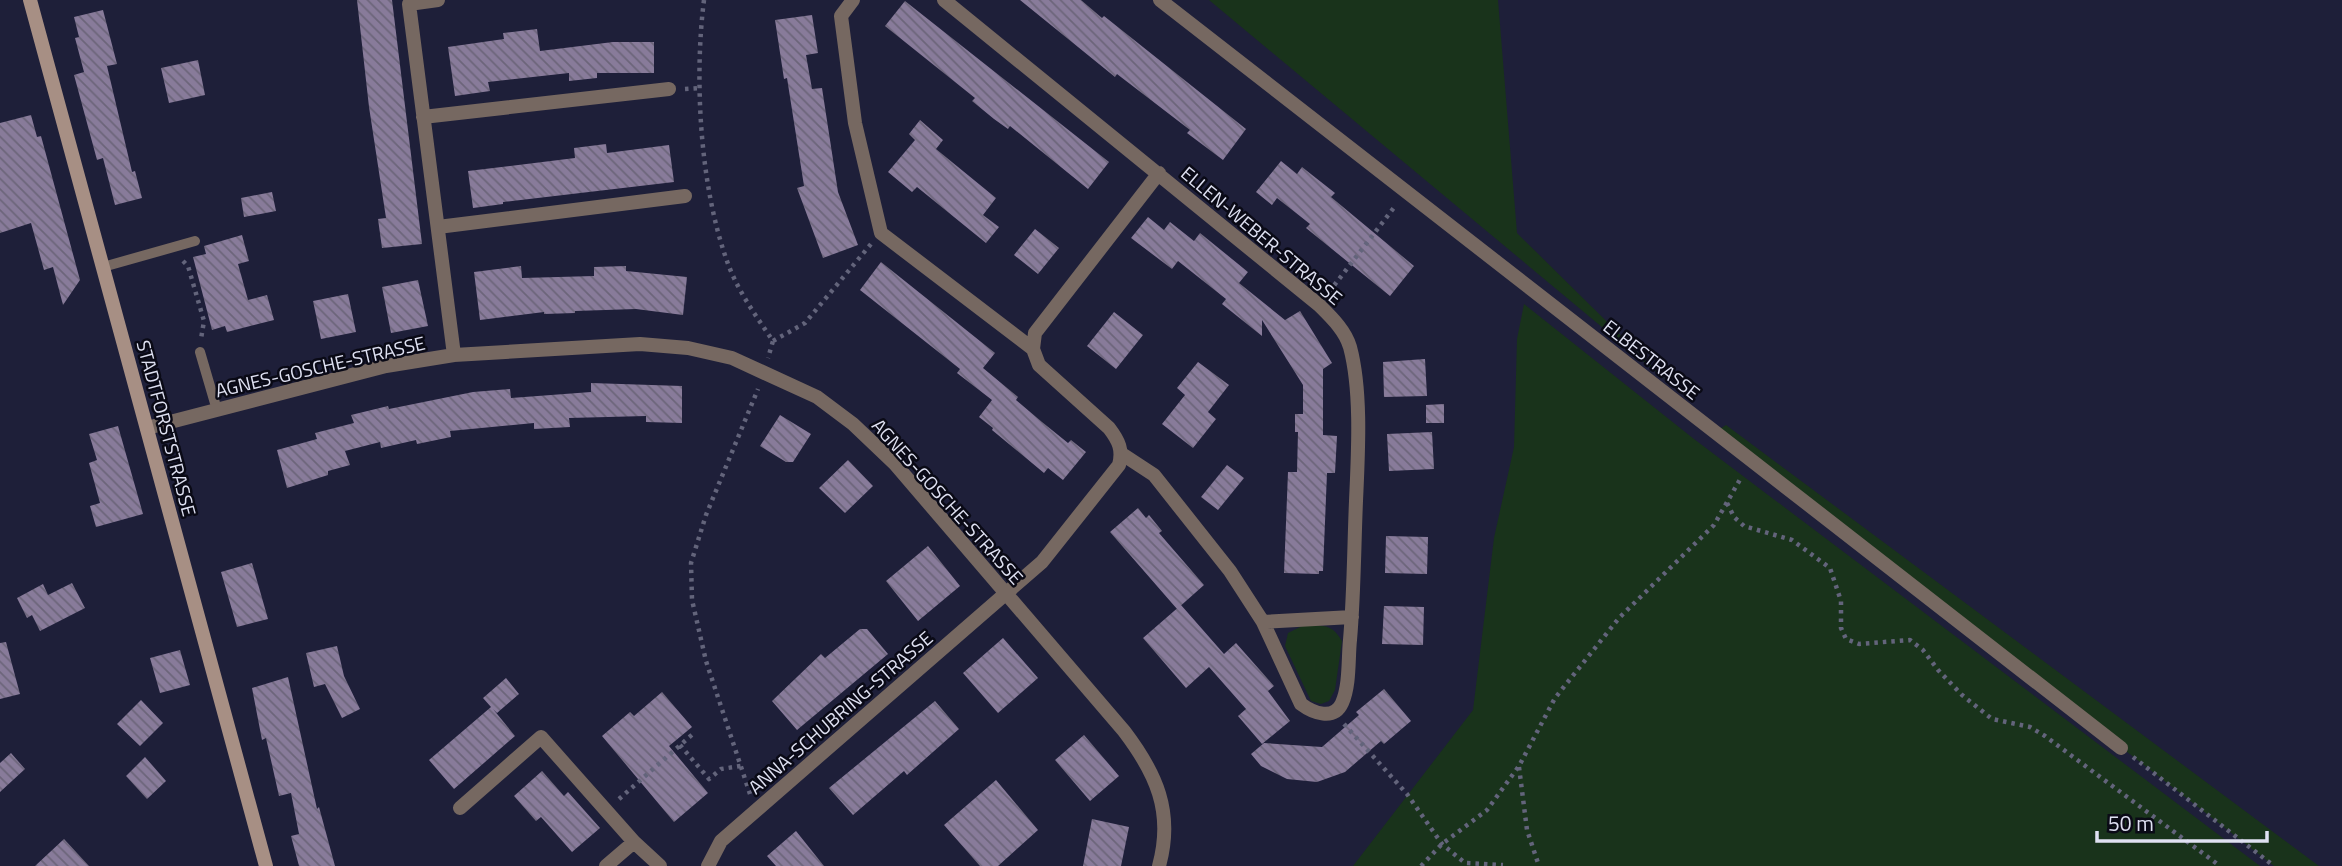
<svg xmlns="http://www.w3.org/2000/svg" width="2342" height="866" font-family="'Titillium Web',sans-serif">
<defs>
<pattern id="building-back-hatch" width="6" height="6" patternUnits="userSpaceOnUse" patternTransform="scale(1.75)"><rect width="6" height="6" fill="#887b9a"/><path d="M-1 5l2 2M0 0l6 6M5-1l2 2" fill="none" stroke="#6c657a"/></pattern>
</defs>
<rect width="100%" height="100%" fill="#1e1f39"/>
<path fill="#19331b" d="M1209,0h289l19,233 151,149z
M1524,304l170,135 566,427h-907l120,-156 21,-172 20,-91 3,-108z
M1726,425l593,441h-45l-559,-434z
M1302,626c20,0 29,-4 40,15l-7,49 -6,11 -8,3 -10,-3 -26,-55 3,-13z"/>
<path fill="url(#building-back-hatch)" d="M357,0h35l30,244 -40,4 -4,-29 8,-1 -17,-111z
M1020,0h61l21,18 2,-2 142,113 -23,31 -36,-27 3,-3 -73,-56 -2,3z
M905,1l204,161 -21,27 -78,-63 -2,3 -14,-10 -22,-18 3,-3 -90,-72z
M103,10l14,54 -10,2 25,106 3,-1 7,27 -27,7 -12,-47 -6,2 -23,-85 10,-3 -9,-34 4,-1 -5,-20z
M812,15l6,38 -12,2 6,34 10,-1 16,104 20,53 -35,13 -26,-70 7,-2 -17,-108 -3,1 -9,-59z
M537,29l3,22 73,-9h41v31h-57v5l-28,3v-8l-81,9 2,9 -35,5 -7,-49 56,-8 -1,-6z
M198,60l7,35 -36,8 -8,-35z
M31,115l6,22 4,-1 39,144 -17,25 -10,-38 -9,3 -13,-47 -31,10v-110z
M920,120l23,20 -7,9 60,49 -13,17 16,12 -13,16 -69,-56 -5,5 -24,-20 27,-32 -6,-6z
M606,144l1,9 62,-8 5,37 -171,20v2l-30,4 -5,-37 107,-13 -1,-10z
M1281,161l16,13 5,-7 33,26 -4,4 83,69 -24,30 -84,-68 4,-4 -33,-26 -5,7 -16,-13z
M272,192l4,19 -32,6 -3,-19z
M1148,217l16,13 6,-8 24,19 6,-8 48,39 -9,11 46,37 15,-9 32,52 -9,6v66l14,1 -2,37h-8l-4,98h-4v3l-35,-1 4,-101h9l1,-40h-3v-18h8v-29l-41,-65v16l-40,-32 4,-5 -48,-38 -6,8 -41,-31z
M1035,229l24,19 -21,26 -24,-19z
M242,235l7,26 -11,3 10,36 19,-5 7,25 -47,12 -2,-6 -13,4 -19,-73 13,-3 -2,-8z
M881,262l114,91 -12,15 35,29 -2,3 26,22 26,21 3,-3 15,12 -23,28 -15,-12 -4,5 -52,-43 1,-2 -14,-11 13,-17 -35,-27 3,-4 -100,-79z
M521,266l1,12 72,-2v-9l32,-1v5l61,6 -4,38 -47,-6 -61,2v2l-31,1v-2l-64,8 -6,-48z
M418,280l10,46 -37,7 -9,-46z
M348,294l8,38 -35,7 -8,-38z
M1114,312l29,23 -27,34 -29,-23z
M1425,359l2,37 -43,1 -1,-35z
M1198,362l31,23 -21,27 8,7 -23,29 -31,-24 23,-29 -8,-7z
M591,383l91,3v37l-36,-1v-6l-77,2 1,9 -36,2v-6l-84,8 1,6 -34,7 -1,-4 -35,8 -1,-6 -35,9 5,14 -22,6v4l-41,13 -10,-38 40,-11 -2,-6 39,-10 -3,-8 37,-9 1,3 84,-17 37,-3 1,9 80,-6z
M1444,404v19h-18v-18z
M780,415l31,19 -18,28h-7l-26,-16z
M118,426l25,88 -47,13 -6,-21 10,-3 -11,-40 8,-3 -8,-26z
M1432,432l2,37 -45,2 -2,-37z
M848,460l25,26 -28,27 -26,-25z
M1227,465l17,13 -26,32 -17,-13z
M1138,508l8,10 3,-3 13,16 -3,2 45,52 -27,24 -67,-77z
M1386,536l42,1 -1,37 -42,-1z
M928,546l32,40 -42,35 -32,-40z
M252,563l16,56 -31,8 -16,-55z
M72,583l13,25 -45,23 -8,-16 -5,3 -10,-20 26,-14 5,11z
M1181,605l43,49 12,-11 38,43 -6,5 22,30 -28,23 -24,-28 8,-7 -37,-42 -23,21 -43,-50z
M1384,606l40,1 -1,38 -41,-1z
M860,629h7l21,25 -91,76 -25,-29 49,-47 4,4z
M1003,638l35,40 -40,35 -35,-40z
M6,642l14,52 -20,5v-56z
M337,646l7,30 16,33 -18,9 -17,-34 -11,3 -8,-34z
M180,650l10,35 -30,8 -10,-35z
M288,677l29,132 2,-2 16,59h-36l-8,-30 8,-2 -8,-41 -12,3 -13,-58 -4,2 -10,-52z
M506,678l13,16 -22,19 -4,-4 22,27 -61,53 -25,-29 62,-53 -8,-9z
M1384,689l27,32 -27,23 -3,-3 -36,31 -28,10 -30,-3 -26,-13 -10,-12 13,-11 58,4 37,-32 -3,-3z
M662,692l30,35 -23,19 39,47 -34,29 -72,-86 28,-24 4,4z
M141,700l22,23 -23,23 -23,-22z
M935,701l24,28 -52,46 -3,-4 -51,44 -24,-27z
M1084,735l35,41 -29,25 -35,-41z
M11,753l14,16 -25,23v-29z
M145,757l21,24 -19,18 -21,-23z
M542,771l22,25 4,-4 32,36 -28,24 -31,-35 -5,4 -22,-25z
M996,780l42,50 -40,36h-18l-36,-41z
M1092,819l37,8 -8,39h-38z
M796,831l28,35h-48l-9,-10z
M64,839l25,27h-54z"/>
<g fill="none" stroke-linecap="round" stroke-linejoin="round">
<path stroke="#63647b" stroke-width="4.5" stroke-dasharray="3.5 5" stroke-linecap="butt" d="M704,0c-10,79 -4,186 23,261 10,29 29,55 46,80l-5,17
M685,89l16,-1
M183,261l5,5 16,55 -3,18
M1329,292l67,-87
M773,341l32,-18 66,-79
M1727,503l7,14 10,9 48,14 38,28 11,33v27l5,11 13,5 51,-4 13,10 15,20 24,25 30,24 38,8 15,9 175,130
M1344,724l63,70 35,50 23,19 38,2
M680,745l29,34 12,-10 20,-3
M2133,757l141,109
M1519,767l8,63 12,36
M750,794l-44,-133 -14,-61 -1,-37 15,-48 52,-126
M619,799l75,-66
M1421,866l21,-22 45,-34 32,-44 36,-68 64,-80 95,-93 28,-49"/>
<path stroke="#766861" stroke-width="10" d="M103,267l92,-26
M200,352l17,58"/>
<path stroke="#766861" stroke-width="14" d="M438,0l-29,4 45,351
M944,0l375,305c12,12 26,25 31,42 12,45 8,108 6,154 -2,46 -2,93 -6,139 -2,19 0,45 -8,63 -8,18 -29,10 -41,1l-38,-82 -33,-51 -76,-96 -32,-21
M1160,0l961,748
M423,117l246,-28
M438,227l247,-31
M1033,349l2,-16 124,-160
M147,428l239,-62 68,-11 186,-11 48,4 44,10 85,39 36,27 42,40 229,267c32,42 50,81 35,135
M1263,622l89,-5
M460,808l81,-71 93,105 26,24
M606,866l28,-24
M708,866l13,-25 321,-279 77,-97c4,-15 0,-24 -10,-37l-70,-63 -6,-16 -152,-116 -26,-110 -14,-107 12,-16"/>
<path stroke="#a78f84" stroke-width="14" d="M30,0l236,866"/>
</g>
<g text-anchor="middle" dominant-baseline="central" stroke-width="5" stroke-linejoin="round" paint-order="stroke">
<g font-size="19" fill="#dfe1f2" stroke="#0a0a16">
<text transform="translate(1262 235) rotate(40)">ELLEN-WEBER-STRASSE</text>
<text transform="translate(1652 359) rotate(38)">ELBESTRASSE</text>
<text transform="translate(320 366) rotate(-13)">AGNES-GOSCHE-STRASSE</text>
<text transform="translate(167 428) rotate(75)">STADTFORSTSTRASSE</text>
<text transform="translate(948 501) rotate(48)">AGNES-GOSCHE-STRASSE</text>
<text transform="translate(840 712) rotate(-41)">ANNA-SCHUBRING-STRASSE</text>
</g>
</g>
<path d="M2097 831v10h170v-10" fill="none" stroke="#dfe1f2" stroke-width="3.5"/>
<text x="2108" y="831" font-size="21" fill="#dfe1f2" stroke="#0a0a16" stroke-width="5" paint-order="stroke">50 m</text>
</svg>
